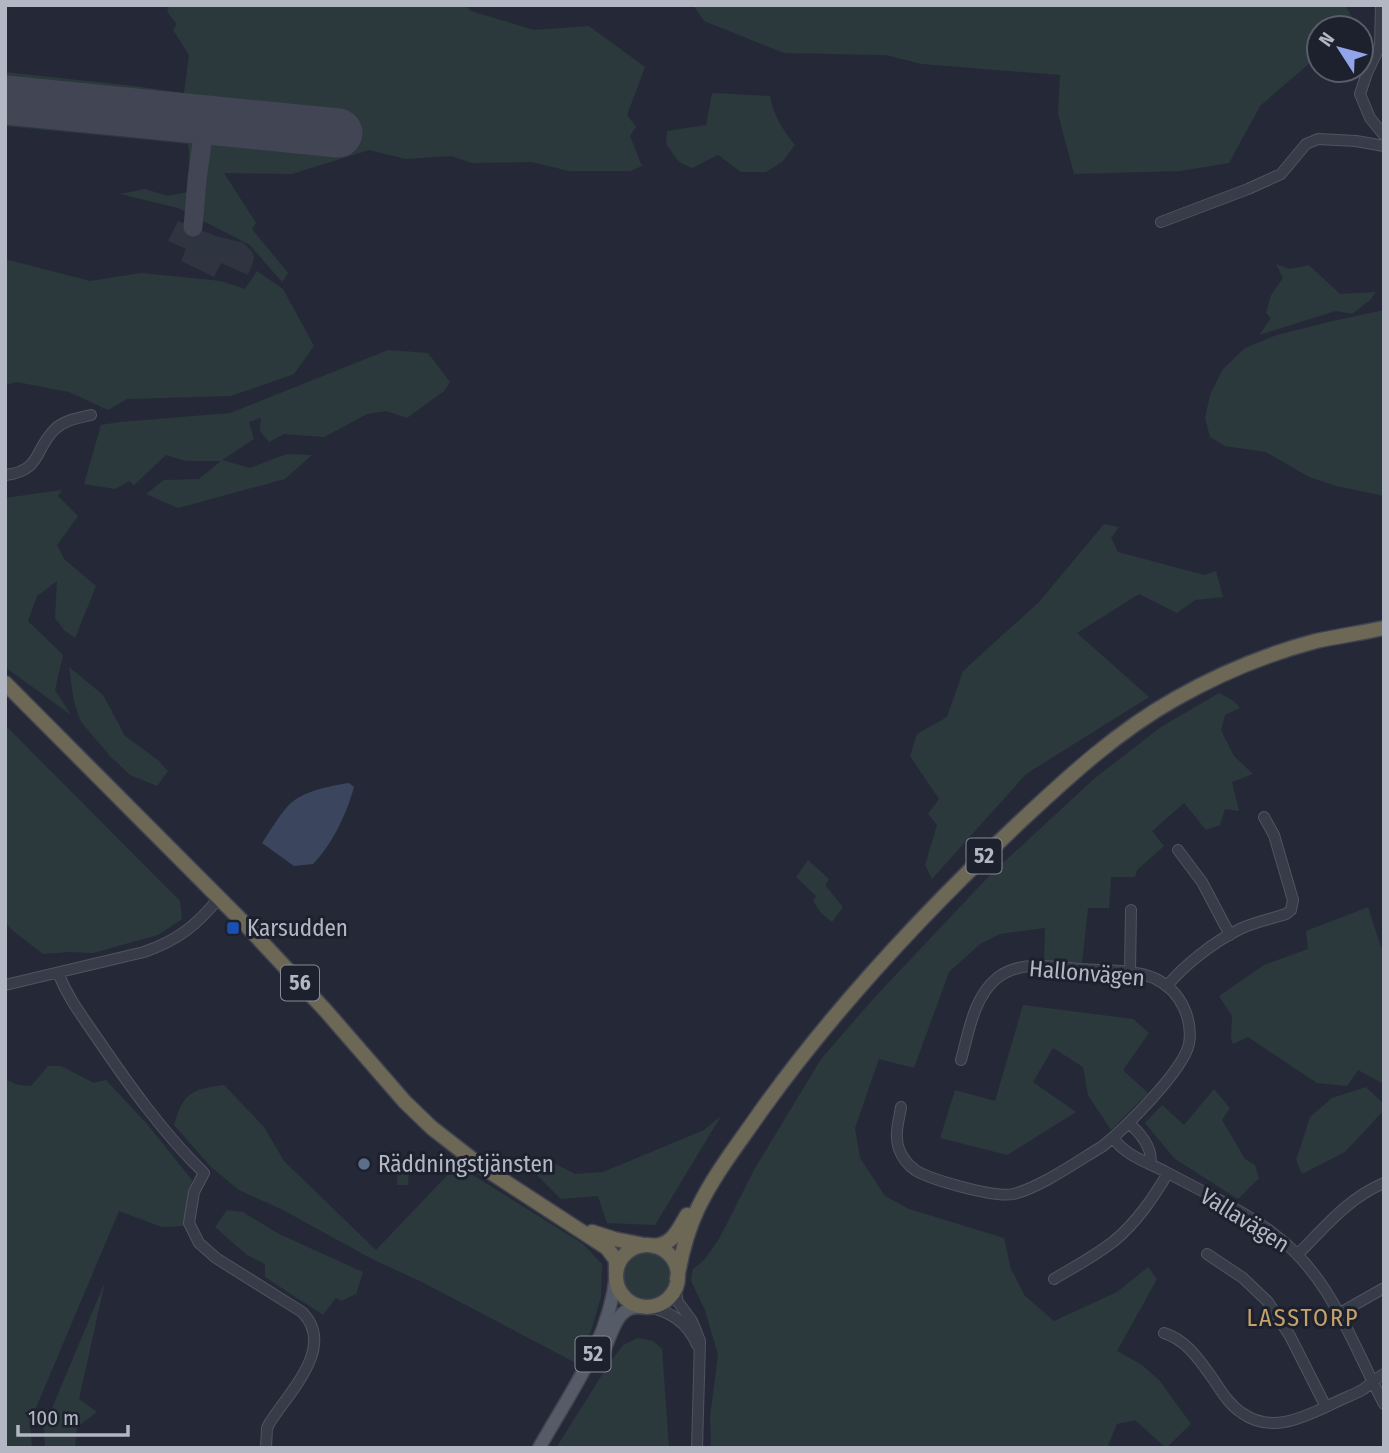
<svg xmlns="http://www.w3.org/2000/svg" width="1389" height="1453" font-family="'Fira Sans Condensed',sans-serif">
<rect width="100%" height="100%" fill="#252937"/>
<path fill="#2f3441" d="M178,221l38,15 28,7 9,10 1,6 -6,16 -27,-12 -7,14 -33,-16 5,-12 -18,-8z"/>
<path fill="#2b393c" d="M167,5h298l6,6 63,19 55,-4 56,41 -18,48 9,12 -6,9 12,30 -12,5h-61l-37,-9 -60,1 -21,-7 -45,3 -37,-9 -77,24 -68,-1 32,50 -4,6 36,44 -6,9 -32,-37 -72,-37 -58,-14 25,-5 23,7 20,-4 1,-42 -1,-6 -183,-18v-54l129,14 50,7 5,-38 -16,-25 4,-6 -9,-11z
M693,5h652l11,19 -5,4h-32v27l-59,51 -31,57 -49,8 -106,3 -16,-60 2,-39 -138,-11 -36,-9 -102,-2 -80,-32z
M712,93l58,3c3,18 13,35 25,49l-13,17 -16,10h-25l-23,-17 -26,13 -13,-6 -13,-18 1,-13 39,-6z
M5,259l85,22 51,-8 80,8 24,8 12,-18 26,18 31,57 -20,28 -63,22 -104,3 -19,11 -39,-18 -52,-10 -12,3z
M1276,264l14,5 19,-4 31,29 36,-2 -6,8 -18,14 -16,-3 -77,24 12,-17 -5,-5 5,-18 12,-17z
M1384,310v186l-47,-10 -28,-9 -43,-25 -41,-6 -15,-9 -5,-19 5,-23 13,-26 22,-21 32,-13 56,-14z
M388,350l40,3 22,29 -6,9 -37,27 -21,-7 -19,3 -43,23 -40,-3 -15,8 -9,-11 1,-13 -12,4 5,17 -32,21 28,8 36,-14 26,1 -27,24 -107,29 -32,-14 18,-14 35,-1 22,-18h-35l-20,-6 -32,30 -5,-4 -14,8 -31,-5 17,-59 19,-3 110,-9z
M62,490l-4,6 20,20 -21,29 7,14 32,27 -21,52 -11,-8 -9,-12 2,-37 -20,15 -9,25 35,34 -8,35 16,25 -66,-48v-169z
M1104,524l15,3 -8,11 7,14 86,23 12,-4 7,26 -28,3 -18,13 -38,-19 -62,39 72,64 -123,77 -94,105 -7,-14 12,-40 -9,-11 11,-15 -29,-43 7,-22 30,-17 16,-46 76,-69z
M69,667l34,28 22,41 33,24 10,11 -11,15 -27,-11 -20,-19 -28,-33c-9,-17 -10,-37 -13,-56z
M1219,693l15,8 6,7 -15,7 -4,15 13,26 19,18 -21,8 7,29 -14,-2 -5,16 -14,5 -22,-27 -32,28 12,15 -27,24 -2,7h-24l-2,31h-21l-6,55 -38,-3 1,-32 -45,6 -20,10 -31,28 -35,96 -35,-9 -24,69 5,30 25,38 24,13 95,29 7,31 14,27 29,25 63,-29 31,-25 9,12 -40,72 25,14 17,15 32,44 -25,24 -31,-28 -18,4 -10,24h-396l-1,-31 8,-62 -13,-45 -14,-29 2,-12 11,-9 15,-21 35,-69 67,-111 54,-62 116,-123 104,-96 66,-51z
M5,725l175,176 2,18 -24,16 -65,18 -24,-1 -26,2 -31,-24 -7,-8z
M808,860l21,19 -4,6 18,22 -11,15 -11,-9 -8,-12 3,-5 -20,-19z
M1368,907l13,40 3,1v136l-26,-14 -11,16 -30,-3 -69,-46 -15,7 -2,-4 1,-24 -13,-20 45,-31 44,-16 -2,-18z
M1023,1005l110,14 16,14 -26,37 25,23 -37,37 -23,-35 -5,-28 -30,-19 -20,34 43,30 -69,43 -67,-17 15,-48 40,11z
M48,1066h13l33,17 12,-3 41,44 45,56 -6,46 -24,1 -43,-16 -89,211 2,26h-27v-369l13,6 13,1z
M224,1085l40,42 20,34 92,89 81,-85 126,79 19,20 -1,33 -10,34 -17,31 -152,-80 -50,-23 -89,-49 -44,-20 -28,-23 -37,-42c9,-32 18,-36 50,-40z
M1366,1087l18,17v6l-39,42 -43,22 -6,-14 14,-43 22,-19z
M1214,1089l16,19 -8,12 23,39 10,6 4,13 -21,21 -63,-40 -30,-36 17,-18 22,20z
M721,1116l-66,109 -48,-2 -9,-27 -37,3 -32,-32 21,-6 25,13 28,-2 101,-42z
M398,1161h11l-1,24h-11z
M227,1210l16,2 36,22 84,38 -7,22 -15,7 -5,-3 -13,17 -58,-38v-13l-18,-9 -32,-28z
M622 1276a25 25 0 1 1 50 0a25 25 0 1 1-50 0Z
M105,1282l-26,117 18,13 -20,15 -2,21h-30l-1,-21z
M638,1338l15,3 9,8 7,99h-113l51,-81 16,-22z"/>
<path fill="#3c455e" d="M349,783l5,4c-7,26 -22,58 -41,77l-19,2 -32,-23c8,-12 16,-26 26,-37 14,-15 41,-20 61,-23z"/>
<g fill="none" stroke-linecap="round" stroke-linejoin="round">
<path stroke="#414554" stroke-width="19" d="M193,227l4,-47 5,-37"/>
<path stroke="#414554" stroke-width="49" d="M5,100l333,33"/>
<g stroke="#505460" stroke-width="12">
<path id="minor" d="M1381,5l-1,41 -13,27 -7,21 10,24 14,17
M1161,222l87,-33 33,-15 25,-30 12,-5 38,2 28,5
M5,475c37,-4 29,-26 50,-46 10,-9 23,-11 36,-14
M1178,850l24,32 28,53
M1130,972l1,-62
M58,973c10,25 24,43 39,65 32,47 66,95 107,135l-10,19 -5,31 10,20 17,15 86,54c35,35 -14,81 -33,112l-2,4 -1,20
M5,985l139,-33c34,-12 52,-26 75,-54
M1167,986c17,-21 48,-45 73,-57 14,-7 31,-10 46,-15l5,-4 2,-10 -19,-65 -10,-18
M901,1107c-2,13 -7,28 -2,42 3,8 9,16 16,21 16,10 80,28 98,24 27,-6 66,-34 90,-48 22,-18 80,-75 86,-102 2,-12 0,-25 -5,-36 -6,-13 -17,-24 -30,-30 -22,-9 -50,-7 -74,-9 -27,-3 -60,-9 -83,9 -24,20 -28,54 -36,82
M1128,1123c11,8 26,26 22,41
M1113,1138c13,18 34,24 53,34 35,19 77,38 108,62 57,42 78,110 110,170
M1207,1254l36,24 25,24 22,34 36,71
M1298,1254c27,-27 50,-56 86,-71
M1054,1279c20,-12 41,-23 60,-38 23,-19 39,-43 54,-68
M677,1284l-1,9 2,9 14,19 8,20 -3,107
M647,1307c24,4 41,16 50,38
M1340,1313l44,-25
M1164,1333c22,7 34,25 47,43 9,13 17,28 31,37 28,20 58,6 86,-7 11,-6 23,-10 34,-16 8,-5 14,-12 22,-16"/>
</g>
<g stroke="#414551" stroke-width="15">
<path id="major" d="M605,1348c8,-18 13,-43 36,-41
M539,1448c32,-57 70,-107 77,-173"/>
</g>
<g stroke="#404450" stroke-width="17">
<path id="highway" d="M5,683l240,241 81,87 79,91 27,26 49,38 126,82 9,12v11
M592,1232l22,7 30,6
M616 1276a31 31 0 1 1 62 0a31 31 0 1 1-62 0Z
M653,1246c20,-1 25,-16 34,-31
M677,1279c4,-24 10,-48 21,-71 17,-35 41,-65 63,-97 76,-106 166,-202 261,-291 47,-44 96,-89 153,-121 44,-25 92,-45 141,-58 23,-5 45,-8 68,-13"/>
</g>
<use href="#minor" stroke="#383c48" stroke-width="10"/>
<use href="#major" stroke="#565b68" stroke-width="12"/>
<use href="#highway" stroke="#6d6856" stroke-width="14"/>
</g>
<rect fill="#1a4fb4" stroke="#1d212d" stroke-width="2.5" x="226" y="921" width="14" height="14" rx="3.5"/>
<circle fill="#5c6f8a" stroke="#1d212d" stroke-width="2.5" cx="364" cy="1164" r="7"/>
<g text-anchor="middle" dominant-baseline="central" stroke-width="6" stroke-linejoin="round" paint-order="stroke">
<g fill="#1d212d" stroke="#868a97" stroke-width="2">
<rect x="966.5" y="838.5" width="35" height="35" rx="5"/>
<rect x="281" y="965.5" width="38" height="35" rx="5"/>
<rect x="575.5" y="1336.5" width="35" height="35" rx="5"/>
</g>
<g font-size="21" font-weight="bold" fill="#b3b7c4">
<text x="984" y="856">52</text>
<text x="300" y="983">56</text>
<text x="593" y="1354">52</text>
</g>
<g font-size="23" fill="#b3b7c4" stroke="#1d212d" text-anchor="start">
<text x="247" y="928">Karsudden</text>
<text x="378" y="1164">Räddningstjänsten</text>
</g>
<g font-size="23" fill="#b3b7c4" stroke="#1d212d">
<text transform="translate(1087 973) rotate(5)">Hallonvägen</text>
<text transform="translate(1245 1220) rotate(32)">Vallavägen</text>
</g>
<g font-size="24" letter-spacing="2" fill="#c5a26c" stroke="#1d212d">
<text x="1303" y="1318">LASSTORP</text>
</g>
</g>
<rect width="1389" height="1453" fill="none" stroke="#b3b7c4" stroke-width="14"/>
<g transform="translate(1340 49) rotate(306)"><circle r="33" fill="#1d212d" stroke="#595d69" stroke-width="2"/>
<path d="M0-5L12 26L0 18L-12 26Z" fill="#92a5ea"/>
<text y="-10" font-size="19" font-weight="bold" text-anchor="middle" fill="#b3b7c4">N</text>
</g>
<path d="M18 1425v10h110v-10" fill="none" stroke="#b3b7c4" stroke-width="3.5"/>
<text x="28" y="1425" font-size="21" fill="#b3b7c4" stroke="#1d212d" stroke-width="5" paint-order="stroke">100 m</text>
</svg>
